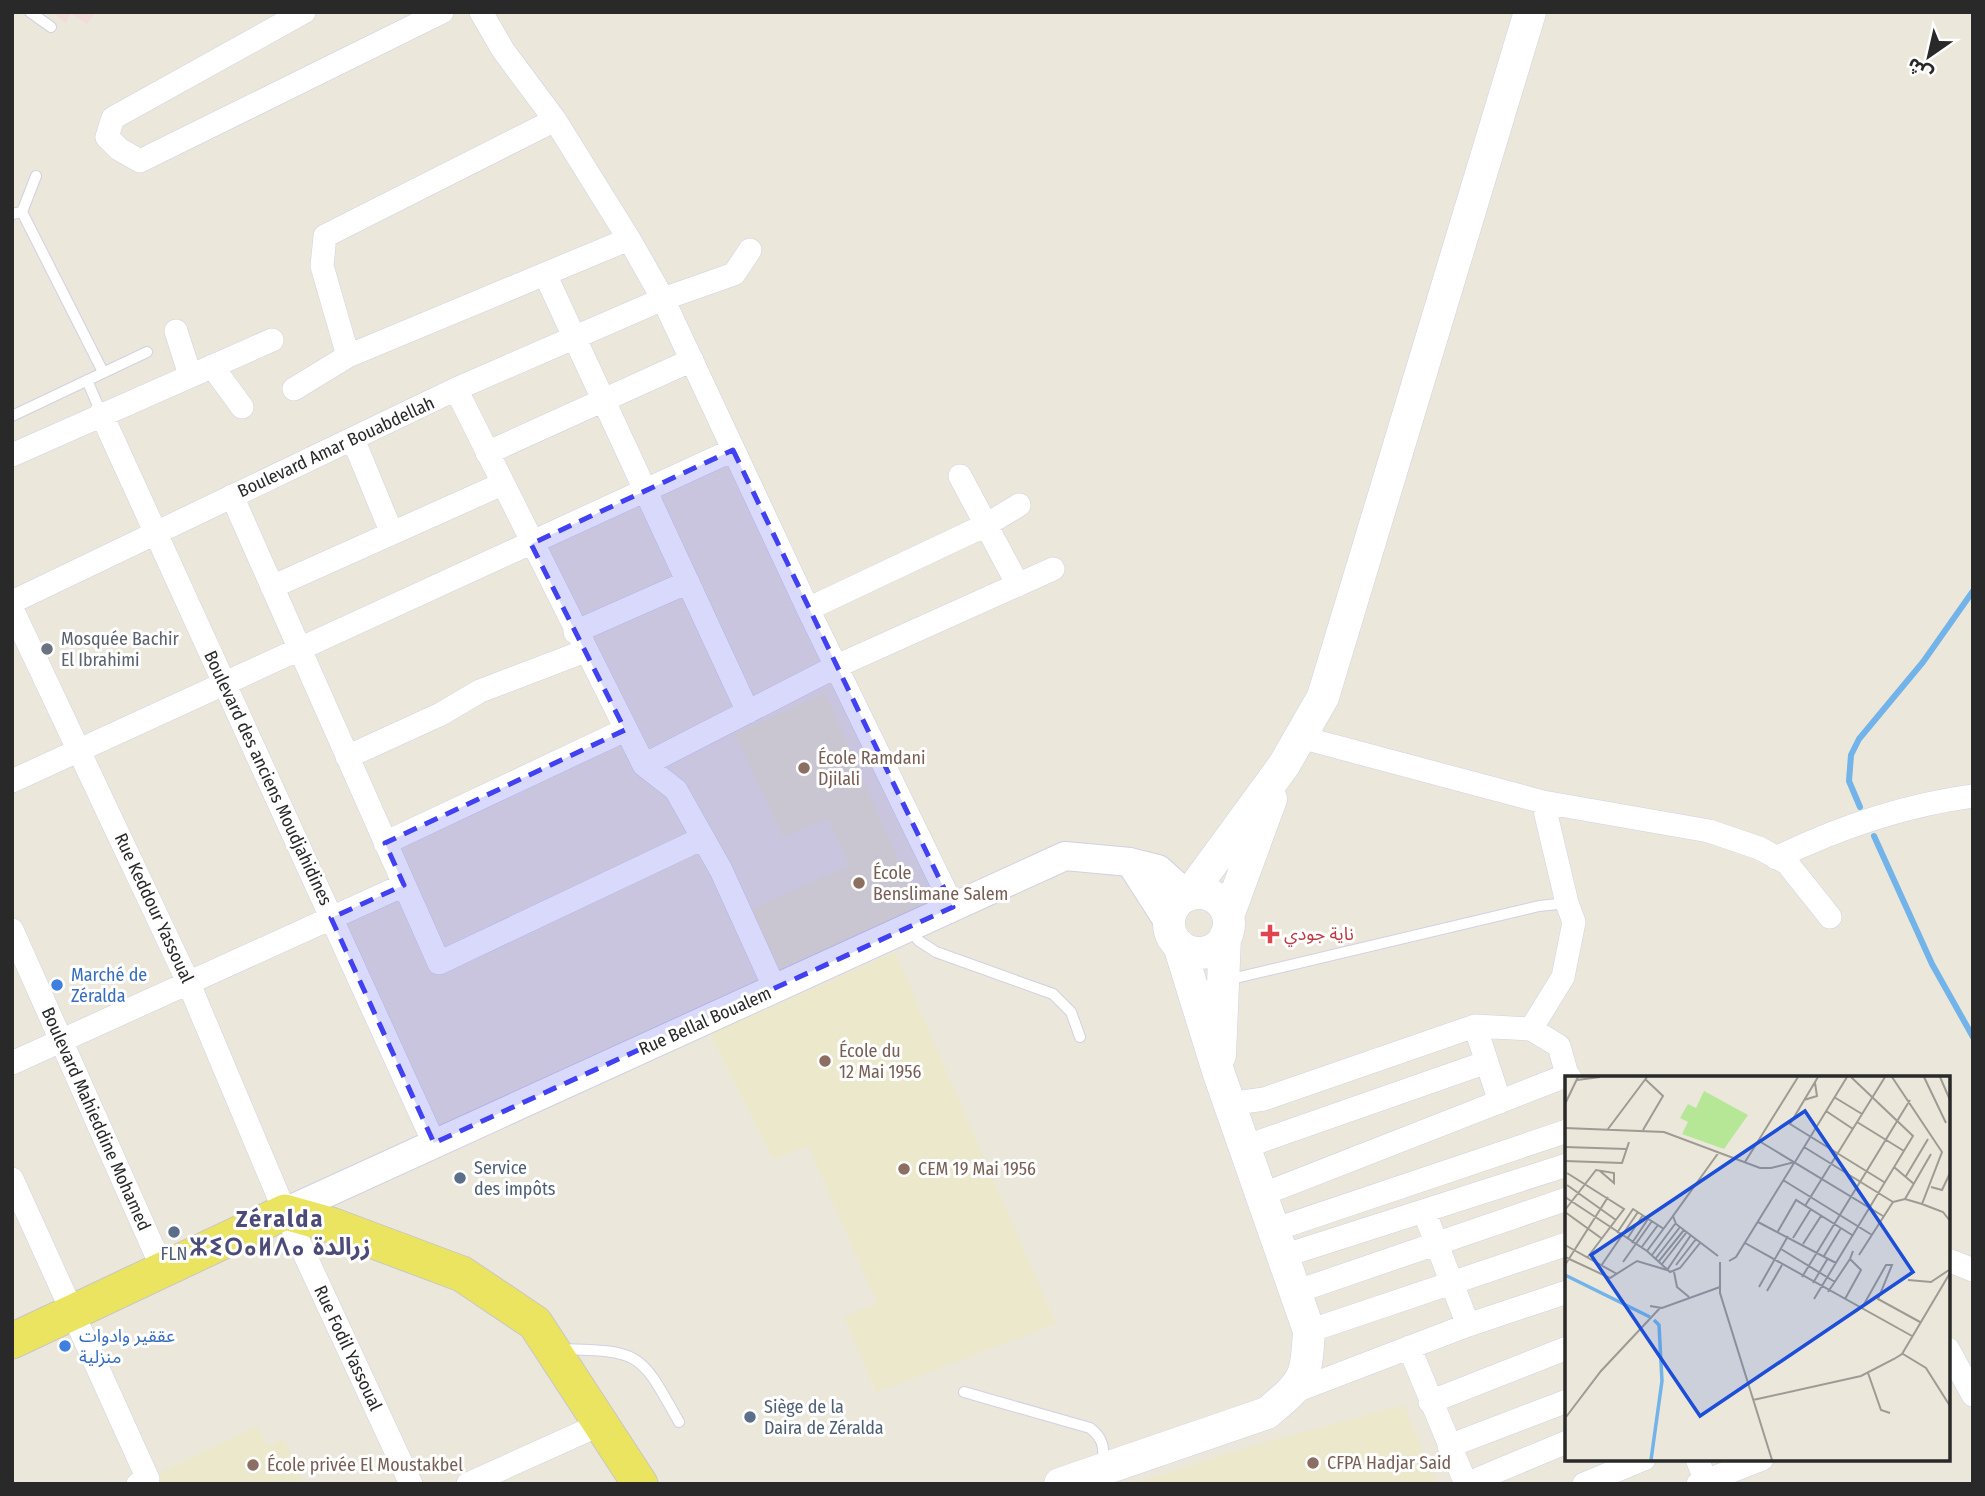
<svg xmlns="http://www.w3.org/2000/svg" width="1985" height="1496" font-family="'Fira Sans Condensed','Noto Sans Arabic','Noto Sans Tifinagh',sans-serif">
<rect width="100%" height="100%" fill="#ebe7db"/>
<path fill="#ece8cb" d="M825,693l95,216 -144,61 -28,-59 101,-46 -21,-46 -45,18 -48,-103z
M895,952l161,372 -180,68 -32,-75 33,-14 -69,-157 -35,13 -63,-125z
M1404,1405l33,79h-305l130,-41z
M257,1426l11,20 16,-7 20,45h-148l-4,-8z"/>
<path fill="#f2dcd9" d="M52,12h43l-8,12 -17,-11 -4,10z"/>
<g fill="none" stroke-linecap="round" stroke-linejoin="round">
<path stroke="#72b3e9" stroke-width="6" d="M1860,807l-11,-26 2,-26 8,-16 64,-77 50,-71
M1874,836l58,128 41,73"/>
<g stroke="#d1d1e2" stroke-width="12">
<path id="service" d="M30,12l21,15
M22,212l81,160
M12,214l10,-2 14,-36
M87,380l14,33
M12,416l135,-64
M908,928l11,13 17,11 117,42 18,18 9,25
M1227,980l312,-74 28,-3
M561,1349c82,2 79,4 118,73
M964,1392l126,36c13,10 15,20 12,35"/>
</g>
<g stroke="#d1d1e2" stroke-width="24">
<path id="minor" d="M304,12l-191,106 -6,19 12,12 21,12 302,-149
M481,12l22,38 52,70 74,119 34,60 145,310 145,298
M545,274l203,438
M176,331l14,44
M348,356l281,-117
M212,366l30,41
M294,389l54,-33 -26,-90 3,-30 230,-116
M456,389l188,376 32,25 45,80 54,119
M101,413l333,730
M353,439l38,92
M487,453l205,-93
M12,455l260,-115
M960,476l58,109
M232,496l207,467 264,-125
M272,587l230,-103
M12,602l444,-213 207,-90 71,-25 16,-24
M12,609l177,375 96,228 126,272
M808,609l178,-84 33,-20
M575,632l113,-50
M1300,737l243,65 166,29 50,17 28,15 43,54
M347,757l94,-43 39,-23 105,-40
M644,765l193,-99 216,-97
M12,781l721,-331
M385,843l240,-113
M1776,858c62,-30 129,-53 197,-62
M12,930l151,340
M1475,1026l25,76
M1531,1029l32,-52 11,-55 -7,-19 -24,-101
M12,1063l392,-178
M1229,1104l35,-5 211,-73 56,3 28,17 9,32
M1244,1147l243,-85
M12,1179l136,300 -10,5
M1261,1195l307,-120 2,3
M1424,1211l44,114
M1273,1230l294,-99
M1283,1256l284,-91
M1948,1260l25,10
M1295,1292l272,-93
M1309,1331l258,-87
M1409,1347l57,137
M1948,1349l25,46
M1293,1392l175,-67 99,-33
M1430,1402l137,-54
M1449,1446l118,-45
M1697,1459l10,25
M468,1484l133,-60
M1466,1484l101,-42
M1584,1484l60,-25
M1698,1484l64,-25"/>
</g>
<g stroke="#d1d1e2" stroke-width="30">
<path id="tertiary" d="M1130,862l39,61
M285,1212l780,-356 65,6 28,7 29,26"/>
</g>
<g stroke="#d1d1e2" stroke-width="33">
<path id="secondary" d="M1169 923a30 30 0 1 1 60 0a30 30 0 1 1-60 0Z
M1189,895l95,-130 39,-68 207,-685
M1228,916l43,-117
M1220,1055l5,-118
M1060,1484l207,-71c38,-32 39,-33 42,-82l-90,-257 -40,-129"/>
</g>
<g stroke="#c7c7c7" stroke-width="37">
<path id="primary" d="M12,1341l273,-129 46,13 131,49 73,49 105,161"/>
</g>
<use href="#service" stroke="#fff" stroke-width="10"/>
<use href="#minor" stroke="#fff" stroke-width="23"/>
<use href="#tertiary" stroke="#fff" stroke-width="28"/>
<use href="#secondary" stroke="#fff" stroke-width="32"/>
<use href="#primary" stroke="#ebe461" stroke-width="35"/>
</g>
<path fill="#4141f2" fill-opacity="0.2" stroke="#4141f2" stroke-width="5" stroke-dasharray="14 9" stroke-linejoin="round" d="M733,450l220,457 -519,236 -103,-225 73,-33 -19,-42 240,-113 -94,-186z"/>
<circle fill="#6b7280" stroke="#fff" stroke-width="2.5" cx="47" cy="649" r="7"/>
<g fill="#8d6e63" stroke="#fff" stroke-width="2.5">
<circle cx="804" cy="768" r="7"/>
<circle cx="859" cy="883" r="7"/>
<circle cx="825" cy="1061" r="7"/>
<circle cx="904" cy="1169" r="7"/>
<circle cx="1313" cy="1463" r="7"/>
<circle cx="253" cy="1465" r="7"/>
</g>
<path fill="#e0444e" stroke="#fff" stroke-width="2.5" d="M1266.5 923.5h7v7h7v7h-7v7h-7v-7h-7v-7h7z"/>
<g fill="#3f7fe0" stroke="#fff" stroke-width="2.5">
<circle cx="57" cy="985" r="7"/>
<circle cx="65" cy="1346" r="7"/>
</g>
<g fill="#5c6f8a" stroke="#fff" stroke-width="2.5">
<circle cx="460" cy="1178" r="7"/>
<circle cx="174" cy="1232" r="7"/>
<circle cx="750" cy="1417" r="7"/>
</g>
<g text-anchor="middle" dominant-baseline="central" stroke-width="6" stroke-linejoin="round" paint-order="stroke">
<g font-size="18" fill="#292929" stroke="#fff">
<text transform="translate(336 447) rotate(-25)">Boulevard Amar Bouabdellah</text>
<text transform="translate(268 778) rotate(65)">Boulevard des anciens Moudjahidines</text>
<text transform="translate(154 908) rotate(65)">Rue Keddour Yassoual</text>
<text transform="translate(705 1021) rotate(-24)">Rue Bellal Boualem</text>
<text transform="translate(96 1119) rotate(66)">Boulevard Mahieddine Mohamed</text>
<text transform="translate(348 1348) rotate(65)">Rue Fodil Yassoual</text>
</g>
<g font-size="18" fill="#5b616d" stroke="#fff" text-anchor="start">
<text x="61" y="639">Mosquée Bachir<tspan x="61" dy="21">El Ibrahimi</tspan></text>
</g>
<g font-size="18" fill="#785e54" stroke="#fff" text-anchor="start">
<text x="818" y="758">École Ramdani<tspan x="818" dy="21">Djilali</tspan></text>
<text x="873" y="873">École<tspan x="873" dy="21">Benslimane Salem</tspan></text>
<text x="839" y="1051">École du<tspan x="839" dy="21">12 Mai 1956</tspan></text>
<text x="918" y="1169">CEM 19 Mai 1956</text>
<text x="1327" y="1463">CFPA Hadjar Said</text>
<text x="267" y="1465">École privée El Moustakbel</text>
</g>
<g font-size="18" fill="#be3a42" stroke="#fff" text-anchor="start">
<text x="1284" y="934">ناية جودي</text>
</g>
<g font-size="18" fill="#366cbe" stroke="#fff" text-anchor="start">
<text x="71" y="975">Marché de<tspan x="71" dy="21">Zéralda</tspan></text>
<text x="79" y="1336">عققير وادوات<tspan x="79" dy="21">منزلية</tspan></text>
</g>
<g font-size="18" fill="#4e5e75" stroke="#fff" text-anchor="start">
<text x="474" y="1168">Service<tspan x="474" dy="21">des impôts</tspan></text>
<text x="174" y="1254" text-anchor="middle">FLN</text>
<text x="764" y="1407">Siège de la<tspan x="764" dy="21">Daira de Zéralda</tspan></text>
</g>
<g font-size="24" font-weight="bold" letter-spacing="2" fill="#4c4b78" stroke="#fff">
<text x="280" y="1219">Zéralda<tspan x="280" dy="28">ⵣⵉⵔⴰⵍⴷⴰ زرالدة</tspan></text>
</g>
</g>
<g transform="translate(1565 1076)">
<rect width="385" height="385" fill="#ebe7db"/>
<path d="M139,15l44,24 -24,34 -42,-15 6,-12 -8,-4 8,-14 8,4z" fill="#b5e796"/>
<path fill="none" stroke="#72b3e9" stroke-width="3.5" d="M0,199l85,42M86,384l11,-79 -3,-56 -5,-5"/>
<path fill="none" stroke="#9d9b94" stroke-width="2" d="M253,1l-28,47 94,58M327,1l50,75 -20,52M359,1l22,46M375,1l10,23M12,4l23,-3M269,21l28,17M239,24l13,-4 -2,-13M0,28l13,-27M261,35l27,18M292,46l47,29M0,52l99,4 96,36h11l24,-6 52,-85M43,53l39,-52M78,54l20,-34 -18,-17M194,65l124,75M0,71l61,2M239,71l89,55M0,85l57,2 7,-21M180,86l53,-85M329,91l20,17M2,97l57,36 -37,49M341,100l22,-37M218,104l89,55M2,109l49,35M366,111l11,3 8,-17M0,121l82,54 23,21 10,-4 20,-25M340,123l26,-45M328,126l12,-3 17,5 21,8 7,9M240,130l80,-129M0,134l31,-40 18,3v10l-14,-12M0,136l36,26M193,146l78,41M52,157l16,-24 31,20M212,157l19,-33 56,35M228,162l18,-29M62,163l16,-24M67,167l16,-24M180,167l167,93M238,168l18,-28M0,169l52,29M76,172l17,-23M216,173l54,33M82,175l26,-35M87,179l23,-31M294,179l34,-53M153,180l-42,-32 -3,-8 46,-64M259,180l17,-28M0,181l45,21 27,-17 30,9 24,-35M91,182l24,-31M94,185l25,-31M164,185l7,-4 58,-94M58,186l29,-41M155,186v31l52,167M97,188l24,-31M0,189l43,-68M111,189l20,-26M36,190l37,-54M109,196l3,15 12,10M237,201l108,-177M343,204l23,2 18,-12M248,207l15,-25M194,211l29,-51M202,215l15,-26M263,216l22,-33M249,223l99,-163 -62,-59M280,223l16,-29 -11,-11 3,-8M85,230l12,2 58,-21M298,230l23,-41h6l-14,34 42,23M338,278l23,14 24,38M303,297l13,37 9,3M188,324l108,-24 33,-17 8,-5 48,-81M1,341l35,-46 59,-63"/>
<path fill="#1d4ed8" fill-opacity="0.15" stroke="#1d4ed8" stroke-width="3.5" d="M240,35l108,161 -213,144 -109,-161z"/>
<rect width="385" height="385" fill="none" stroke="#292929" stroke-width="3.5"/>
</g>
<rect width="1985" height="1496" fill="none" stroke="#292929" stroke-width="28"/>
<g transform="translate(1929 56) rotate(214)" stroke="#ffffff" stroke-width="5" paint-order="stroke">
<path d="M0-5L12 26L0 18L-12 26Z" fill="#292929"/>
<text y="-10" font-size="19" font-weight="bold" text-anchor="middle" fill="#292929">ش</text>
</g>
</svg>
